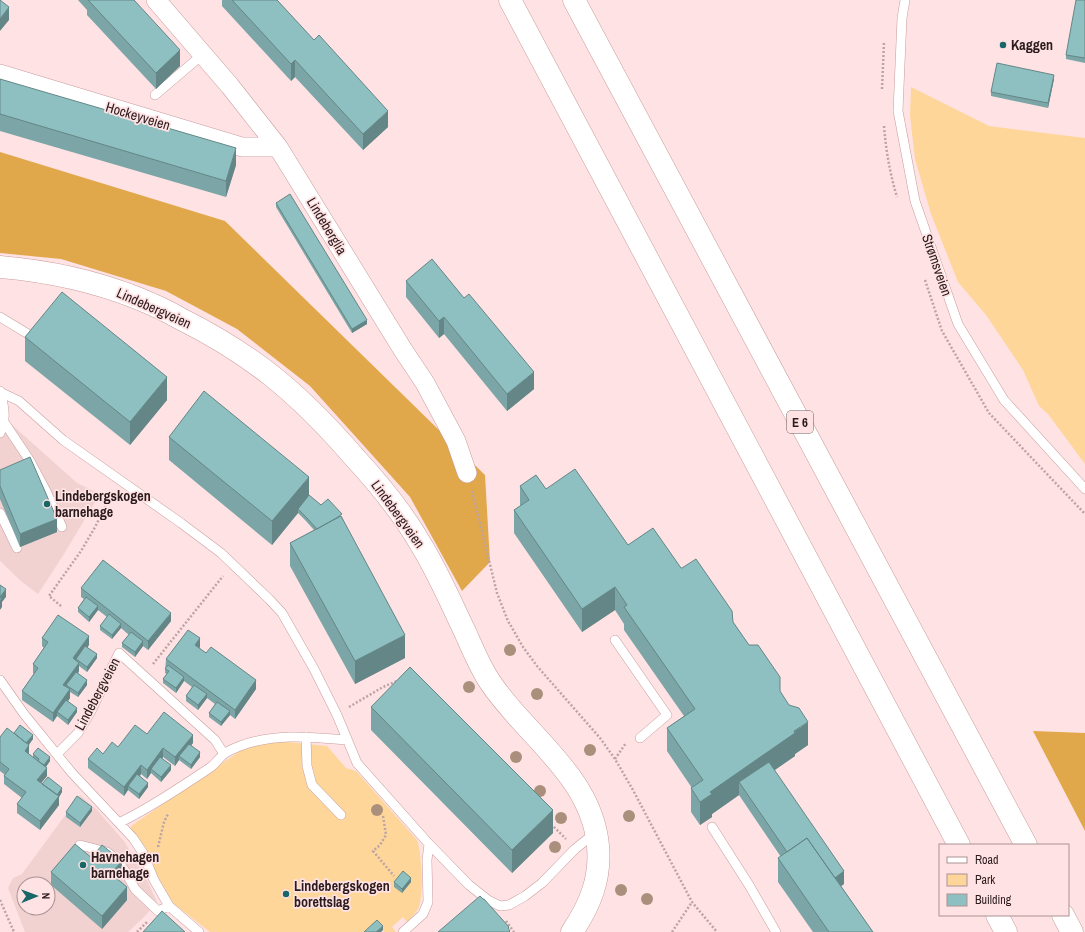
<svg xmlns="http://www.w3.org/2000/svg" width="1085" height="932" font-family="'Archivo Narrow',sans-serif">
<rect width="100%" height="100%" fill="#ffe2e3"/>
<path fill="#f2d1d1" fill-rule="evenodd" d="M0,423l11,1 66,59 23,11 -36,60 -26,40 -17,-13 -21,-20z
M80,795l16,14 28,32 22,37 11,24 -13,15 -16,15h-103l-17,-44 5,-10 9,-4zM24,884h24v24h-24z"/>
<path fill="#fed69a" d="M911,87l78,39 96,12v326l-37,-50 -9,-8 -16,-36 -37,-55 -28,-33 -27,-68 -16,-55 -5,-43z
M287,742l40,4 19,22 10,3 61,69c5,12 7,59 1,69 -3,5 -7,9 -11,13l-4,-5 -11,10 4,5h-12l-1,-2 -14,2h-159l-36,-28 -11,-18 -23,-42 -9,-13v-5l109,-75 26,-8z"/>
<path fill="#e1a84b" d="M0,152l225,69 260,254 5,87 -28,29 -52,-94 -100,-111 -73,-57 -71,-38 -105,-32 -61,-6z
M1033,731l52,2v98z"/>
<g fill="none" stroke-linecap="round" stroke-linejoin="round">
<g stroke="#c89d9e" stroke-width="10">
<path id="lane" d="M905,0l-3,18 -4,93 17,90 43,123 46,76 81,89
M155,95l47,-40
M0,317l38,23
M0,391c4,15 7,28 0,42
M0,392l19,9 44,39 118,83 40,30 48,46 13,14 32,56 23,46 20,48 72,81 40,41 19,15 12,6 9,-1 16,-9 17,-13 33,-34 20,-16
M4,422l26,39 16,30 16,36
M0,513l17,35
M615,640l52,75 -27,23
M0,680l24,34 48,59 61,65 10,15 11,27 15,26 30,26
M306,737l1,29 5,19 29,30
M57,754l21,-21 12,-20 29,-60 96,87 9,14
M119,823c32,-16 62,-36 92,-56 5,-4 8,-9 13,-13 4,-3 11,-6 16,-8 35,-13 71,-9 107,-6
M712,827l37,58 27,47
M80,845l27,7 8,6 10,13 10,18 23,22 11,-5
M403,932l20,-18 5,-12 -1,-42 2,-16"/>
</g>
<g stroke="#c89d9e" stroke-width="20">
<path id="street" d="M156,0l74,86 48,61 125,203 22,33 31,58 11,32
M0,74l242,73h36"/>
</g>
<g stroke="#c89d9e" stroke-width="23">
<path id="secondary" d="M0,267c47,4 94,14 137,31 15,6 30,13 44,21 32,16 63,35 91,57 30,24 58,53 83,82 24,26 47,54 65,85 18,29 31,60 46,91 7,16 14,33 24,48 36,54 102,94 108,164 3,33 -8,59 -26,86"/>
</g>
<g stroke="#c89d9e" stroke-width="23">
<path id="highway" d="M510,0l449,845
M574,0l452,845
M997,915l9,17
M1063,915l9,17"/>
</g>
<path stroke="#bca3a4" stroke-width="2.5" stroke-dasharray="2 2" stroke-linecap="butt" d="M882,89l2,-47
M884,126c2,25 6,48 13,71
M925,280l17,51 47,82 96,101
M472,491l25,102 11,28 15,26 14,19 63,72 15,21 18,31 59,112 25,30
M61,606l-12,-10 32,-45 13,-22 19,-37
M153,664l70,-88
M349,707l34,-20 14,-6
M615,759l11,-16
M383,816l3,19 -6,10 -7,6 21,25
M551,824l15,15
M158,847l6,-25 4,-8
M0,900l14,32
M506,921l8,11
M137,932l11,-11
M672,932l20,-30"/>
<use href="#lane" stroke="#fff" stroke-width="9"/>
<use href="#street" stroke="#fff" stroke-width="19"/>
<use href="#secondary" stroke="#fff" stroke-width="22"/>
<use href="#highway" stroke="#fff" stroke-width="22"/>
</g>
<g fill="#aa907c">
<circle cx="510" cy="650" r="6"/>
<circle cx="469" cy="687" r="6"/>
<circle cx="537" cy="694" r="6"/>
<circle cx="590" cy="750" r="6"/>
<circle cx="516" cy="757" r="6"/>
<circle cx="540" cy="791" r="6"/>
<circle cx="377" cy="810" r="6"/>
<circle cx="629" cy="816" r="6"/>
<circle cx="561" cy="818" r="6"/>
<circle cx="555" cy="847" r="6"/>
<circle cx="621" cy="890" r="6"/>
<circle cx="647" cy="899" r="6"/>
</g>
<path fill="#7ba5a6" d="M78,0h56l46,66 -24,23 -69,-74v-5z
M222,0h55l111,127 -25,23 -68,-73 -4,4 -69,-75z
M1085,0v63l-19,-4v-4z
M0,79l236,86 -10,32 -226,-66z
M1054,79l-6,29 -57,-12v-4z
M276,203l91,121 -15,9 -76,-126z
M406,281l128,108 -27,22 -63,-77 -5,4 -33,-41z
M25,337l142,63 -37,45 -105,-84z
M169,437l140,59 12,9 21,12 63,141 -50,26 -65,-118v-23l24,-13 -8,-9 -8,-8 -26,32 -103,-85z
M0,470l57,62 -37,15 -20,-48z
M520,486l26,3 82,56 53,23 52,54 47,71 28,52 -13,9v2l-21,14 70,114 -3,2 32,46h-60l-35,-50v-24l3,-1 -42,-62 -27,19v3l-12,8 -9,-13v-24h1l-25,-37v-23l17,-12 -60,-86v-6l-9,-14 -33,22 -68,-99v-23l6,-4z
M81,588l90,33 -23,29 -5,-4 -8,11 -13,-10v-4l7,-8 -8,-7 -9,11 -12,-9v-4l7,-9 -9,-7 -9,12 -11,-10v-4l6,-9 -3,-2z
M42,638l47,7 -2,2 10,11 -10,14 -8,-6v5l-1,3 9,11 -9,12 -8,-5v6l-2,3 9,11 -9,13 -11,-9 -4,6 -31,-22v-9l12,-17 -1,-1v-9l11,-16 -2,-2z
M200,647l-1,1 57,41 -21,30 -5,-4 -9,11 -12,-9v-4l6,-9 -8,-6 -9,12 -12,-9v-5l6,-9 -8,-6 -8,12 -13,-10v-4l4,-5 -2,-1 1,-14z
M371,707l182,126 -41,40 -141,-143z
M14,733l19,6 -4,6v9l4,3v-3l17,7 -4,6 1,9 -6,7 21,9 -3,5v8l-19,25 -23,-17v-9l5,-6 -18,-14v-8l1,-1 -5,-4v-34z
M147,734l46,9 -2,2 9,12 -9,12 -12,-9 -4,6 -12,-9 -1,2 9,11 -10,12 -10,-9 -4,6 -6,-5 -1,2 8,11 -9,12 -11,-9 -4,6 -36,-28v-9l15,-5z
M92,811l-12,16 -14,-10v-5z
M93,856l29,18 -5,5 10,21 -25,29 -51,-44v-13l42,-14z
M394,882h17l-9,11 -8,-6z"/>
<path fill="#648687" d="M9,7v13l-9,11v-12z
M180,50v16l-24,23v-16z
M295,60v17l-4,4v-17z
M1054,75v4l-6,29v-5z
M388,111v16l-25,23v-16z
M236,148v17l-10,32v-16z
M444,317v17l-5,4v-17z
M367,320v4l-15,9v-4z
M534,372v17l-27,22v-17z
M167,377v23l-37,45v-23z
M309,477v23l-11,9v4l-26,32v-24z
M57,519v13l-37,15v-13z
M615,587v23l-33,22v-23z
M6,589v8l-4,5v5l-2,3v-13z
M98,606v4l-9,12v-5z
M171,613v8l-23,29v-9z
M121,624v4l-9,11v-4z
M405,635v23l-50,26v-23z
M89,636v9l-11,16 -2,-2v5l-3,-6z
M200,638v9l-5,7v-9z
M143,641v5l-8,11v-5z
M97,654v4l-10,14v-5z
M79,663v8l-11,16 -2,-2v5l-3,-5z
M184,677v4l-8,12v-5z
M87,680v5l-9,12v-4z
M256,680v9l-21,30v-9z
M70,689v9l-11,16 -2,-2v4l-4,6v-9z
M207,694v4l-9,12v-5z
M77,708v4l-9,13v-5z
M230,711v4l-9,11v-4z
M808,722v23l-13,9v2l-50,35 -6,-9v13l-27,19v3l-12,8v-23l10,-10z
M33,735v4l-9,11v-4z
M193,735v8l-12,15 -2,-2v4l-4,6v-9z
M29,745v9l-4,6v-9z
M163,748v9l-10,14 -2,-2v4l-4,6v-9z
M200,752v5l-9,12v-4z
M50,757v4l-8,11v-4z
M141,765v9l-11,14 -2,-2v4l-4,6v-9z
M171,765v5l-10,12v-5z
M47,768v8l-10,12v-8z
M148,783v4l-9,12v-5z
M62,788v4l-3,5v8l-19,25v-9l15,-24z
M92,807v4l-12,16v-4z
M553,810v23l-41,40v-23z
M122,861v13l-10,11v-13z
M844,871v13l-14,10v-13z
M411,878v4l-9,11v-4z
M127,887v13l-25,29v-13z
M383,926v4l-2,2h-5z"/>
<path fill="#8fc0c1" stroke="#648687" d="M0,0l9,7 -9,12z
M88,0h46l46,50 -24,23z
M232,0h45l37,40 5,-5 69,76 -25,23 -68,-74 -4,4z
M1076,0h9v58l-19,-3z
M997,63l57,12 -6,28 -57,-11z
M0,79l236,69 -10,33 -226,-67z
M290,194l77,126 -15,9 -76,-126z
M432,259l32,39 5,-4 65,78 -27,22 -63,-77 -5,4 -33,-40z
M62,292l105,85 -37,45 -105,-85z
M204,391l105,86 -37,44 -103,-84z
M30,457l27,62 -37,15 -20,-48v-16z
M575,469l53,76 25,-17 28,40h1l14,-9 36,52 1,11 16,23h9l22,32v14l9,14 10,3 9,14 -14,9 1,2 -85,59 2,2 -12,8 -9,-14 12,-8 -36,-52 28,-19 -71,-102 3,-2 -12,-18 -33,22 -68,-99 15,-10 -9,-14 16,-11 10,14z
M309,495l12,10 7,-6 14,15 -4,3 -21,12 -11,-12 -8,-8z
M341,516l64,119 -50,26 -65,-118z
M103,560l68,53 -23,28 -67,-53z
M0,585l6,4 -6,8 2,1 -2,4z
M86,597l12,9 -9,11 -11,-9z
M109,614l12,10 -9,11 -12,-9z
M58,615l31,21 -16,22 6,5 -16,22 7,4 -17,24 -31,-22 16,-23 -5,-4 15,-22 -6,-4z
M188,630l12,8 -5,7 11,8 5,-6 45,33 -21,30 -69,-51z
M131,632l12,9 -8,11 -13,-9z
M85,646l12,8 -10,13 -11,-8z
M168,665l16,12 -8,11 -13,-9 6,-8 -4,-2z
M410,667l143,143 -41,40 -141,-143z
M76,672l11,8 -9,13 -12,-8z
M194,685l13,9 -9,11 -12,-9z
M66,700l11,8 -9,12 -11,-8z
M217,702l13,9 -9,11 -12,-9z
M164,712l29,23 -18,22 -12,-9 -16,22 -6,-5 -17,22 -36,-28 9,-11 6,6 9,-12 6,5 17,-22 12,9z
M20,725l13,10 -7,8 -12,-10z
M7,728l22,17 -4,6 22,17 -10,12 22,16 -19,25 -23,-17 9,-12 -22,-16 5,-7 -9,-7v-25z
M189,744l11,8 -9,13 -12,-9z
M38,748l12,9 -6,8 -6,-4 1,-2 -6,-5z
M160,757l11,8 -10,12 -10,-8z
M769,762l75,109 -9,7 -28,-40 -20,14 -48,-70z
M137,774l11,9 -9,11 -11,-8z
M48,777l14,11 -5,7 -15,-11z
M77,796l15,11 -12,16 -14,-11z
M807,838l66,94h-44l-51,-74z
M75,844l18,15 1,-2 -1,-1 9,-11 20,16 -10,11 -1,-1 -2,1 18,15 -25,29 -51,-44z
M403,871l8,7 -9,11 -8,-7z
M480,896l3,3h1l25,28 -1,1 2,3 -1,1h-71z
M162,911l23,21h-42z
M377,920l6,6 -7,6h-12z"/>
<g fill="#186668" stroke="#ffe2e3" stroke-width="1.5">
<circle cx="1003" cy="45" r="4"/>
<circle cx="47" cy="504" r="4"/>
<circle cx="83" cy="865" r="4"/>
<circle cx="286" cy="894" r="4"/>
</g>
<g text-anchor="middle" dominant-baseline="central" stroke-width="3.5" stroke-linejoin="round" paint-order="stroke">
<rect fill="#ffe2e3" stroke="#6b5758" stroke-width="1" x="787" y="411" width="26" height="22" rx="3"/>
<g font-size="13" font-weight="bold" fill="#2b1b1c">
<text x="800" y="422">E 6</text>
</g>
<g font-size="14" font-weight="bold" fill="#2b1b1c" stroke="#ffe2e3" text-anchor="start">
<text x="1011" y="45">Kaggen</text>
<text x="55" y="496">Lindebergskogen<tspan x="55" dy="16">barnehage</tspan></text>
<text x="91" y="857">Havnehagen<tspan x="91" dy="16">barnehage</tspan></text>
<text x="294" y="886">Lindebergskogen<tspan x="294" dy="16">borettslag</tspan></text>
</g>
<g font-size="14" fill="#2b1b1c" stroke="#ffe2e3">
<text transform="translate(138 116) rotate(17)">Hockeyveien</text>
<text transform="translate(327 226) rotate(59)">Lindeberglia</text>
<text transform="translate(937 265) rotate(71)">Strømsveien</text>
<text transform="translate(154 308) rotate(24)">Lindebergveien</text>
<text transform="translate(398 514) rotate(54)">Lindebergveien</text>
<text transform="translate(97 694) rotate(-62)">Lindebergveien</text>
</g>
</g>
<rect x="939" y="844" width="130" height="72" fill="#ffe2e3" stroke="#aa9293"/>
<rect x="947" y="857" width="20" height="6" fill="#ffffff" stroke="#aa9293"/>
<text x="975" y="864" font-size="12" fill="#2b1b1c">Road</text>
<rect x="947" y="874" width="20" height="12" fill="#fed69a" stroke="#aa9293"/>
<text x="975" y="884" font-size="12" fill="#2b1b1c">Park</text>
<rect x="947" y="894" width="20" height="12" fill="#8fc0c1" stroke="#aa9293"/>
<text x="975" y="904" font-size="12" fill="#2b1b1c">Building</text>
<g transform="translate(36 896) rotate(89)"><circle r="19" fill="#ffe2e3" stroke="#aa9293"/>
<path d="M0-3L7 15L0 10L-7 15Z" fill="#186668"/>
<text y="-6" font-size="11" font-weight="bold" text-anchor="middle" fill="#2b1b1c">N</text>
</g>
</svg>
